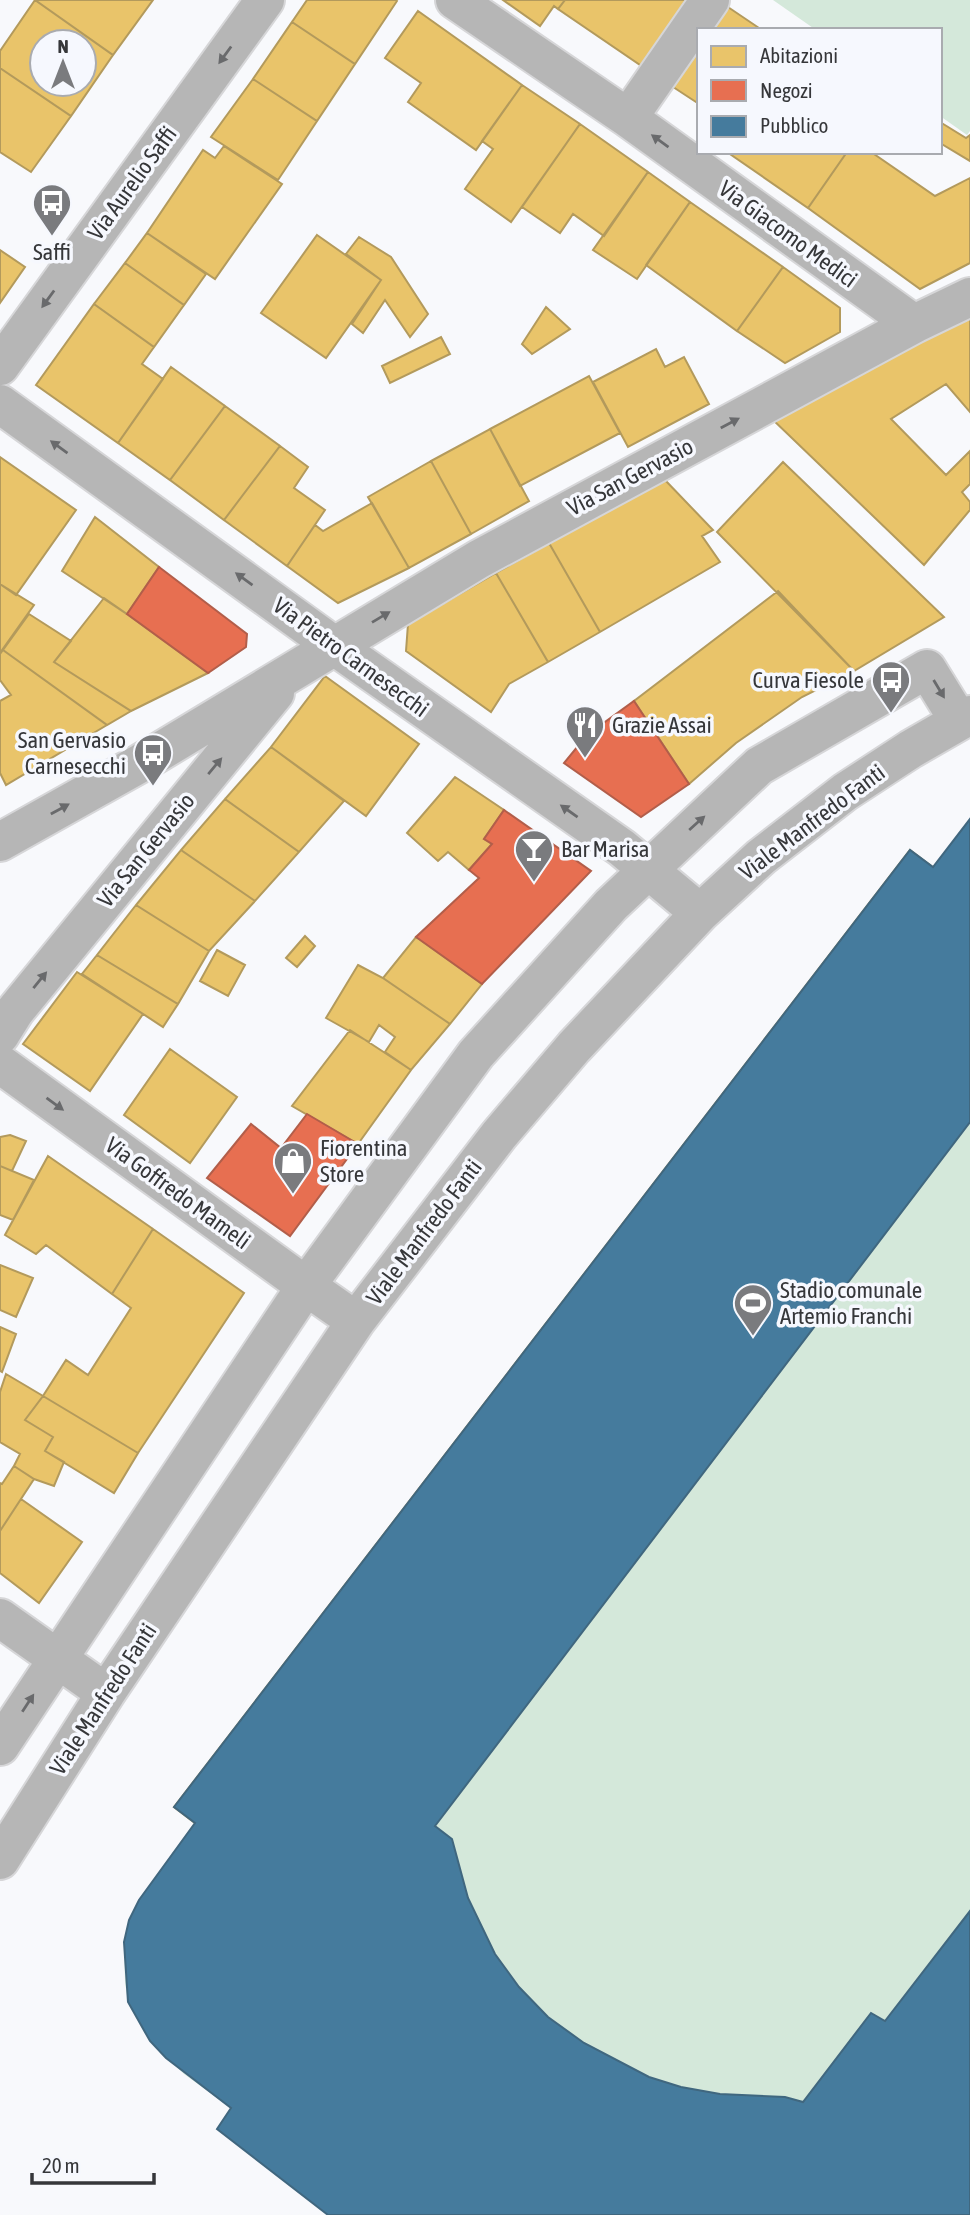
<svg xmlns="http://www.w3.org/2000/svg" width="970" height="2215" font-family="'Asap Condensed',sans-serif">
<rect width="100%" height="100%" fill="#f8f9fc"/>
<path fill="#d4e8da" d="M773,0h197v131l-3,4 -27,-19v-86h-124z
M970,819v1396h-642l-111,-86 14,-21 -47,-34 -34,-33 -22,-39 -3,-20 -1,-40 5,-22 10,-20 55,-77 -20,-16 736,-957 23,17z"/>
<path fill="#e9c46a" stroke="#b39a5c" stroke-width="2" fill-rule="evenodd" d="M35,0l78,55 -42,61 -71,-48v-17zM42,42h42v42h-42z
M35,0h118l-40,55z
M307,0h89l1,1 -42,63 -63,-42z
M503,0h62l-7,9 -4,-3 -14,20z
M565,0h122l-41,69 -88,-60z
M719,1l43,29h-63z
M418,11l104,74 -46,65 -68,-48 13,-19 -36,-25z
M292,22l63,42 -38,57 -64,-42z
M699,30v74l-35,-23z
M0,68l71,48 -40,56 -31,-20z
M253,79l64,42 -39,59 -67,-43z
M522,85l58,39 -69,98 -46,-33 28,-40 -11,-8z
M940,122l26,16 4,-3v26l-30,-18z
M580,124l68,48 -44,64 -31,-22 -13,19 -38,-26z
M224,146l58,38 -67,95 -68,-46 56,-83 12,8z
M727,152h120l-39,56z
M847,152h24l64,44 35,-18v85l-50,26 -112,-81z
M648,172l42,30 -53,77 -44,-29z
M690,202l93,65 -46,64 -91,-66z
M147,233l59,41 -22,31 -59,-42z
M317,235l64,45 -55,78 -65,-45z
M359,237l32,20 37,57 -18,23 -25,-37 -22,33 -11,-9 29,-44 -35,-26z
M0,250l25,17 -25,36z
M125,263l59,42 -30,42 -60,-43z
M783,267l57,41v24l-55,31 -48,-32z
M94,304l60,43 -12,17 21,15 -45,64 -82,-58z
M546,307l24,22 -38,25 -10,-10z
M970,315v97l-24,-28 -55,35 55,56 24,-24v33l-8,8 8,10v8l-46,55 -154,-148z
M441,337l9,17 -60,29 -8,-17z
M656,349l9,18 19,-10 25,47 -81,43 -35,-65z
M171,367l54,39 -55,74 -52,-37z
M589,376l31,57 -100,53 -30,-57z
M225,406l55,40 -56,74 -54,-40z
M490,429l39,72 -58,33 -40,-73z
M280,446l28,21 -14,21 31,22 -38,56 -63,-46z
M0,457l76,53 -60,85 -16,-11z
M431,461l40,73 -62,34 -41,-71z
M783,462l161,155 -90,54 -137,-139z
M665,480l48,50 -11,6 18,26 -120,70 -51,-89z
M372,503l37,65 -71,35 -51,-37 28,-41 8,6z
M95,517l64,50 -32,47 -65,-43z
M549,543l51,89 -52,30 -52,-89z
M496,573l52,89 -39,22 -18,28 -85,-61 2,-27z
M0,584l34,21 -34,48z
M778,591l76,80 -52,26 -66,46 -47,41 -55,-83z
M104,598l23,16 81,59 -77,38 -77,-49z
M29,614l42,27 -17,21 77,49 -24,14 -104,-75z
M3,650l104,75 -101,60 -6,-12v-72l11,-6 -11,-15v-26z
M325,676l94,68 -53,72 -95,-69z
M271,747l73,54 -45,51 -74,-53z
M455,777l49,33 -20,29 8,5 -23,26 -21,-18 -10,9 -31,-28z
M225,799l74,53 -44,49 -74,-51z
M181,850l74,51 -46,50 -73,-46z
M910,850l60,45v111l-677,892 -119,-91z
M136,905l73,46 -31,53 -81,-49z
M305,936l10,10 -18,21 -11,-9z
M416,937l66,47 -32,40 -67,-46z
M217,950l28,15 -17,31 -28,-15z
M97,955l81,49 -15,23 -81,-53z
M358,965l25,13 67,46 -39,46 -26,-18 10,-15 -16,-12 -10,17 -43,-24z
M77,972l66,42 -53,77 -67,-47z
M350,1030l61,40 -53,74 -66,-38z
M170,1049l67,48 -47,66 -66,-48z
M10,1135l16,6 -14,30 -12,-5v-29z
M48,1156l105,73 -41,65 -66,-49 -10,9 -31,-19z
M0,1166l34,14 -21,40 -13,-5z
M153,1229l91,64 -106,160 -95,-57 23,-36 22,15 43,-67 -19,-14z
M0,1265l33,13 -17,39 -16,-7z
M0,1327l16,7 -14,38 -2,-1z
M6,1374l37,22 -18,24 28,17 -8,14 19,11 -10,24 -20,-7 -20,-13 6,-12 -20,-12v-50z
M43,1396l95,57 -24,40 -69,-42 8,-14 -28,-17z
M14,1466l20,13 -34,52v-48l2,1z
M21,1499l61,43 -43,61 -39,-30v-42z"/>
<path fill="#e76f51" stroke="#b25e4a" stroke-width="2" d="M159,567l88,67 -1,13 -38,26 -81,-59z
M634,701l55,83 -48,33 -77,-54 23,-28z
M504,810l87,61 -109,113 -66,-47 63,-59 -10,-8 23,-26 -8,-5z
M307,1114l51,30 -68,92 -83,-58 44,-54 30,24z"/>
<path fill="#457b9d" stroke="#40677f" stroke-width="2" d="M970,819v303l-535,704 17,13 16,59 27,56 24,33 29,30 36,26 65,34 32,10 39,7 65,3 18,5 68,-89 14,8 85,-110v304h-642l-111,-86 14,-21 -65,-50 -16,-17 -22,-39 -4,-60 5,-22 10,-20 56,-77 -21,-16 736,-957 23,17z"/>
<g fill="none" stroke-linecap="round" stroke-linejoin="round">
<g stroke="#d6d6d8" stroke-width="42">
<path id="minor" d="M455,0l173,118 286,206
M628,118l82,-118
M0,366l265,-366
M0,404l333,241 289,203 78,65
M0,842l141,-79 338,-204 435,-235 56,-27
M0,1035l15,-24 260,-318
M0,1064l306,222 50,35
M0,1618l106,75
M0,1746l306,-460 170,-232 135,-149 148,-139 168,-97 32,52
M0,1860l106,-167 250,-372 143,-186 75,-88 126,-134 61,-56 84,-65 66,-43 59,-34"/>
</g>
<use href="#minor" stroke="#b6b6b6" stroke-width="38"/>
</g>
<defs><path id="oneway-solid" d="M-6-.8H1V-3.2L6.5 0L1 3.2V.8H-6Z" transform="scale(1.75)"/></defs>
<g fill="#696a6c">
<use href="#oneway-solid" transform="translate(225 55) rotate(126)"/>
<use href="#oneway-solid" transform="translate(660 141) rotate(-144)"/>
<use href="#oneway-solid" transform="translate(48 299) rotate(126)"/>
<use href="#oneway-solid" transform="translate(730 423) rotate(-28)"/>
<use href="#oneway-solid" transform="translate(59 447) rotate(-144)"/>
<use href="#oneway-solid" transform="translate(244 579) rotate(-144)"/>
<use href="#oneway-solid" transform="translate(381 617) rotate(-31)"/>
<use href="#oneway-solid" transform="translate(939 689) rotate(59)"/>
<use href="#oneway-solid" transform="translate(215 766) rotate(-50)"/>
<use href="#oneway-solid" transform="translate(60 809) rotate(-29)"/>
<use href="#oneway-solid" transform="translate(569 811) rotate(-145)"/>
<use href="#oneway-solid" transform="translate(697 823) rotate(-42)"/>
<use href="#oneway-solid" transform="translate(40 980) rotate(-51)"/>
<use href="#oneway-solid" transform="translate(55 1104) rotate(36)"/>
<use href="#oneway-solid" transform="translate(28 1703) rotate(-57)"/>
</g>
<defs>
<g id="bus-pin" transform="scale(2.0125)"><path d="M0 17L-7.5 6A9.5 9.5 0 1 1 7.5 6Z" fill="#7a7b7e" stroke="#f6f8fe"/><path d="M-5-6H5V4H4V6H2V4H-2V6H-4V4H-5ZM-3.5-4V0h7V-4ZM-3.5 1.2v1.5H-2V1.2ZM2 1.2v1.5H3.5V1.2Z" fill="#fff"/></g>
<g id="restaurant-pin" transform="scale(2.0125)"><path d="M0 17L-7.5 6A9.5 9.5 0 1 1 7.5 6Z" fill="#7a7b7e" stroke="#f6f8fe"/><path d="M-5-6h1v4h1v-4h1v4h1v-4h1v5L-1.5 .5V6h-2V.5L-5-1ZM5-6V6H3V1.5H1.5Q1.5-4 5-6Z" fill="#fff"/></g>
<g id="bar-pin" transform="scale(2.0125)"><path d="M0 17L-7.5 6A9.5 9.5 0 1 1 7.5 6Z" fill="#7a7b7e" stroke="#f6f8fe"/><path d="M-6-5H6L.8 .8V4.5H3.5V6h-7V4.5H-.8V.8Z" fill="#fff"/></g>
<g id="shop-pin" transform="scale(2.0125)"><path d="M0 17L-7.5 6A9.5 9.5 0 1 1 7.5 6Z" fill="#7a7b7e" stroke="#f6f8fe"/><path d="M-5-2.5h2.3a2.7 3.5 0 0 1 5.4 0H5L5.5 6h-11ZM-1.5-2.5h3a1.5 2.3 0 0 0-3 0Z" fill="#fff"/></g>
<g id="stadium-pin" transform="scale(2.0125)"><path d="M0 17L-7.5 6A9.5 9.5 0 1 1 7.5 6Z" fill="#7a7b7e" stroke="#f6f8fe"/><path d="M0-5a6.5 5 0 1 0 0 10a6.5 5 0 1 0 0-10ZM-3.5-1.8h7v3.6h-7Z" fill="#fff"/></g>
</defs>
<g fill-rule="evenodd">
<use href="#bus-pin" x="52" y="203"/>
<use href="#bus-pin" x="891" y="680"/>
<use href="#restaurant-pin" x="585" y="725"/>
<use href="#bus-pin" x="153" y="753"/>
<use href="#bar-pin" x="534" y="849"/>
<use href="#shop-pin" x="293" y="1161"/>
<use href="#stadium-pin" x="753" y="1303"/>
</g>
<g text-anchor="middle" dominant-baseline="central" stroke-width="7" stroke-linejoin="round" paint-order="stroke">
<g font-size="23" fill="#36373a" stroke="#f6f8fe">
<text transform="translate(132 183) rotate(-54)">Via Aurelio Saffi</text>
<text transform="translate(788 234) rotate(36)">Via Giacomo Medici</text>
<text transform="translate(630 477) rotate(-28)">Via San Gervasio</text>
<text transform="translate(351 657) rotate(36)">Via Pietro Carnesecchi</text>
<text transform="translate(812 822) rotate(-37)">Viale Manfredo Fanti</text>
<text transform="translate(146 850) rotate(-51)">Via San Gervasio</text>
<text transform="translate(178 1193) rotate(36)">Via Goffredo Mameli</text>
<text transform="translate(424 1232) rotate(-53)">Viale Manfredo Fanti</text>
<text transform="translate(103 1699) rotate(-57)">Viale Manfredo Fanti</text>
</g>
<g font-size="23" fill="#36373a" stroke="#f6f8fe" text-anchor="start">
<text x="52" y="252" text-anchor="middle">Saffi</text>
<text x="864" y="680" text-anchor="end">Curva Fiesole</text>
<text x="612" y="725">Grazie Assai</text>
<text x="126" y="740" text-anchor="end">San Gervasio<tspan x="126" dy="26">Carnesecchi</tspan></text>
<text x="561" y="849">Bar Marisa</text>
<text x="320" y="1148">Fiorentina<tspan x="320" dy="26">Store</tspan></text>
<text x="780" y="1290">Stadio comunale<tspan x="780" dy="26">Artemio Franchi</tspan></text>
</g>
</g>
<rect x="697" y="28" width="245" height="126" fill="#f6f8fe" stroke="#a9abb0" stroke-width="2"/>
<rect x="711" y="46" width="35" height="21" fill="#e9c46a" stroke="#a9abb0" stroke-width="2"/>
<text x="760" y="63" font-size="21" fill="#36373a">Abitazioni</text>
<rect x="711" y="80" width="35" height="21" fill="#e76f51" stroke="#a9abb0" stroke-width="2"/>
<text x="760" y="98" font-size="21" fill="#36373a">Negozi</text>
<rect x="711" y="116" width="35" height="21" fill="#457b9d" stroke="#a9abb0" stroke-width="2"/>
<text x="760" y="133" font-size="21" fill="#36373a">Pubblico</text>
<g transform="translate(63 63)"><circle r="33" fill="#f6f8fe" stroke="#a9abb0" stroke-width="2"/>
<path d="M0-5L12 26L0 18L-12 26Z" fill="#7a7b7e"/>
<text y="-10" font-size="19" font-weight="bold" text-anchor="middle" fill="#36373a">N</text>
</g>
<path d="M32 2173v10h122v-10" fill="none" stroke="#36373a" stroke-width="3.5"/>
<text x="42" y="2173" font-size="21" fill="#36373a" stroke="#f6f8fe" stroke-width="5" paint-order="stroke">20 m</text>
</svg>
